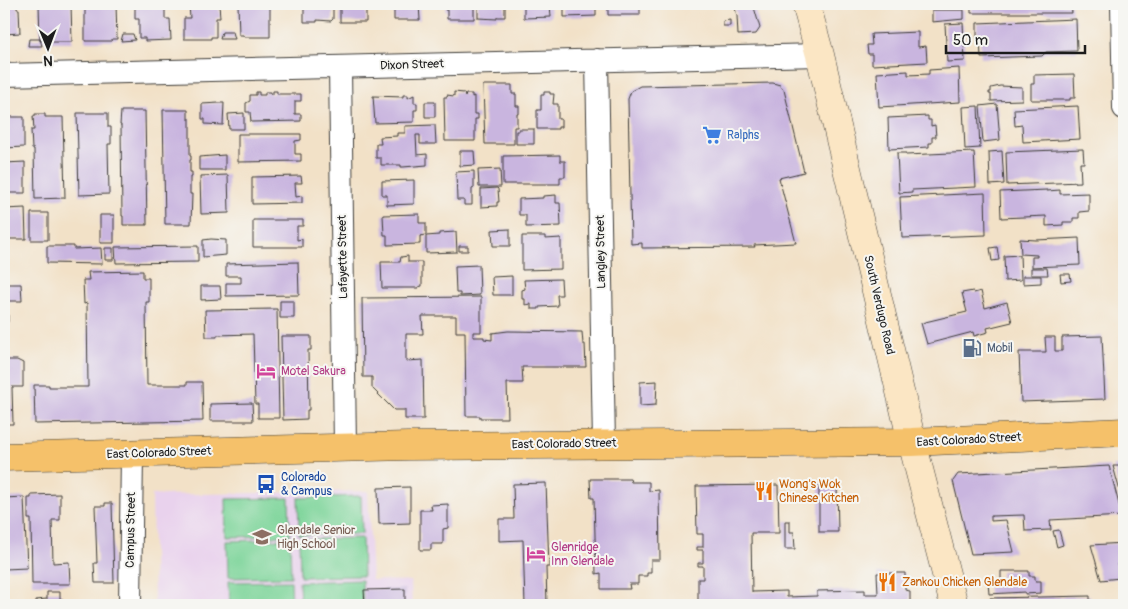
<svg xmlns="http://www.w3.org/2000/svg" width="1128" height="609" font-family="Pangolin,sans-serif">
<rect width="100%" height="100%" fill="#f6f6f2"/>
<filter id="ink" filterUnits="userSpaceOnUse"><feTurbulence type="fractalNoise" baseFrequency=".02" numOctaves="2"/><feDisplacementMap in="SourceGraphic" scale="10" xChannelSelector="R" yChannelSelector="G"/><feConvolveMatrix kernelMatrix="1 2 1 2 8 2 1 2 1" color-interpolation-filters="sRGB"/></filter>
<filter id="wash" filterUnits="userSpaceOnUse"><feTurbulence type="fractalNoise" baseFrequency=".0096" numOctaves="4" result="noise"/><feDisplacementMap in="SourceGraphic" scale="20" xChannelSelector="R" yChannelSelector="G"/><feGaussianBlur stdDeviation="1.12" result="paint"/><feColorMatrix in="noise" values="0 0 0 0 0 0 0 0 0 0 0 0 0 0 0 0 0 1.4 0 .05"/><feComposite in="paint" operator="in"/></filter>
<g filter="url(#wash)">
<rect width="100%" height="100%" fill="#f2e1c7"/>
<path fill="#e9d2ed" d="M368,491l4,89 39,1 1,24h-258l-2,-110z"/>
<path fill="#7cd499" stroke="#4c785a" d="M361,496l1,38 -63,1 -1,-37z
M289,498l1,38 -63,1 -1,-38z
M362,538l1,38 -63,1 -1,-38z
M290,539l1,38 -63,1 -1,-37z
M362,580l1,25h-63l-1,-23z
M291,581l1,24h-63l-1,-23z"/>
<g id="blocks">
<path fill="#c9b5df" d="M4,4h13v5h2l1,24 -16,1z
M39,4h32l1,38h-27v-2l-5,1z
M85,4h31l1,35h-5v2h-27z
M135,4h30v15h5l1,21 -26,1v-3h-6v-19h-4z
M189,4h30l1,14h-4v19h-5v2h-27v-21h6z
M238,4h32v33h-26l-1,-2h-4z
M304,4h29v15l-2,2 -14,-1v2h-13z
M340,4h26v18h-26z
M394,4h25l1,16h-26z
M447,4h27v15h-27v-9h-2z
M478,4h27v13h-8v2l-19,-1z
M524,4h26l1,13 -27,1z
M564,4h32v12l-32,1z
M608,4h32v11h-32z
M668,4h20v4l-20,-2z
M734,4h19l7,24 -4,6 -18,1 -1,-19z
M971,4h100l1,9h-101z
M932,10h32v9l-32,3z
M1076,19l1,32 -31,1 -4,4 -61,2 -1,-20h-3v-15z
M730,20v6h-7v-5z
M963,23l2,38 -18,1 -2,-38z
M222,32h11l2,7h-15z
M918,32v15l8,-1 1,16 -55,3v-11h-4l-1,-9h5l-1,-11z
M123,34h10l2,6 -14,1z
M29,39h11l2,7h-14z
M959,68l1,34 -81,5 -2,-34 31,-2v4l21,-1v-4z
M1074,74l1,24h-5v2h-39v-16h3v-9z
M773,83l7,2 4,5 20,82 -25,6 17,65 -42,2 1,2 -113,1v-5l-11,1 -3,-145 3,-8 9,-5z
M483,85h29v9h4v12h3v7h-2v14h-3v17h-29z
M1000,86l22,1v13l-31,1v-7h-2v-2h2v-4z
M273,91h4v3h24v7h-6v13h6v7l-50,1 -1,-10h-4v-9l4,-2v-6h6v-3h3v3h6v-3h5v2h3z
M454,92l10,1 1,4 1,-3h6v3l2,-1v18h4v5h-3v22h-30l-1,-44h3v-2l7,1z
M544,92h6v2h4l-1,10h5v15h3v8h-3v2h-21v-19h4v-15h3z
M403,95h5v3l6,-3v8h3v7h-3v12l-39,1 -2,-27 30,1z
M425,102h10v15h-10z
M219,103h5l-1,22 -18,-1v-5h-3v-15z
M997,104l3,36 -17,2 -3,-36z
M978,106l2,42 -15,1 -2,-42z
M1078,106l2,33 -57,3 -1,-17 -7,1 -1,-17z
M163,110h25v9h2v37h1v4h-1v12h2v5h-2v17h2l-1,30h-26z
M121,111h24l2,114h-24v-9h-1l-1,-91h-1z
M77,113h31v14h3v17h-3l1,50 -30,1z
M244,113v16h-15l-1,-15z
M35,114h10v3h18l2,81 -30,1 -1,-50h-2l-1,-19h3l-1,-14h2z
M928,116v4h3v6l4,-1 1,12h-4v6h-3v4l-40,2 -1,-31z
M4,117h20v30l-20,1z
M435,125l1,19h-16v-9h-4l1,20 10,-1v11l-24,2h-2v-2h-20v-7h-5v-14h5l-1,-7 17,-1v-3h8v-7z
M519,129h15v15h-18v-13h3z
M238,134h63v6l-6,1v13h6v7l-63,1z
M1083,149l1,14h-4l1,19 -74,3 -1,-33z
M460,151h14l1,14 -15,1z
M1002,151l2,33 -14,1 -1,-33z
M974,152l2,35 -64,3v2l-13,1 -2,-40h9v2z
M225,155v15h-26v-13z
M560,155v6h5v16h-5v7h-57v-28z
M25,162v31h-21v-30z
M500,169l1,18h-22l-1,-17z
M474,171v17l-2,1v16h-8v-5h-7l-1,-28z
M228,175l1,38 -28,1 -1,-38z
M301,176l1,7h-7l1,14 6,-1v7l-50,1v-27z
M414,180v24l-27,1v-10h-5v-14z
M497,188l1,1 1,13h-2v4l-16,1v-18z
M1047,190v1l13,-1v4l29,-1v18l-10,1v6h-6v4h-10v3l-17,1v-10l-45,2 -1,-26z
M985,193l1,42 -84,3 -2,-41z
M556,195v8h4l1,23 -35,1v-12h-7v-16l24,-1v-2z
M25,208l1,31h-22v-30z
M31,213h17v27h-17z
M419,214v9h7v12l-6,1v8l-33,1v-10h-3l-1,-20z
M100,215h14v28h-14z
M253,220h50v6h-6v14l5,-1v8h-49z
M510,229v17h-17l-1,-16z
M456,232l1,20 -31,1v-17l13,-1v-2z
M522,236h23v3l16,-1v31l-39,1z
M1079,238l1,27 -48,2v-10h5v-2l-16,-1 -1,-15 16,1z
M211,239l15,1v15l-23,2v-17z
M47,246h27v3l27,-1 1,16 -55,-1z
M198,246v16l-82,1 -1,-16z
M459,246h9v5h-9z
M997,247l2,13 -7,1 -2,-13z
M105,248h8v12h-8z
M1020,255l1,25 -16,1 -1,-25z
M408,256v6h14v24l-4,1v1h-36l-1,-26h19l1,-5z
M298,262l1,33 -73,1v-13h15v-7h-15v-12z
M479,265l1,30 -20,1v-3h-4l-1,-27z
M1031,268h16l1,7h-17z
M143,271v7h6v24h-3l1,83h40v-3h15l1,39 -168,3 -1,-39h15v2h39l-1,-84 -3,1 -1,-24h6l-1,-8z
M1060,274h10l1,7 -10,1z
M512,276v19h-19l-1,-18z
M1023,276h18v7l-18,1z
M561,279l1,16h-5l1,11 -19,1v2h-8v-5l-6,1v-6h-3v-9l3,-1 -1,-9z
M4,284h17l1,17h-18z
M201,286h19l1,13 -20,1z
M973,291l1,2 7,-2 4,17 22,-6 5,20 -25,6 1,4 -14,4 -1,-4 -46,12 -6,-21 46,-11 -5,-19z
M481,297v35h-8v5h11v2l8,1v-7l16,-2 74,1 1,12h2l1,23h-64l1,16h-16l1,35h-28v-2h-14l-1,-84h-9v-16h-34l1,18h-17v27l17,-1 1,59h-19v-9h-11l-22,-22v-11h-9l-1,-79z
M280,301h14v17h-14z
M8,305v17l-4,1v-17z
M277,309l2,109h-21v-14h-3l-2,-70 -36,1v2h-11l-1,-27z
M281,336h30v14h-3l1,60h-2v9l-24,1z
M1102,336l3,63 -84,3 -2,-50h27l-1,-15h10v14h7v-14z
M4,360h13l6,3v24h-11l1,37h-9z
M657,381l-1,24 -16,1v-24z
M252,403l1,18h-43v-17z
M1109,466l13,50 -72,4 1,10 -26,1 -1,-16 -33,1v5l15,-1 8,32 -43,2 -18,-73 5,-7z
M1113,466h11v40z
M590,479h40l1,3h18v9l10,-1 1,70h-9v13h-4v3h-9v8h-9l1,5h-29v-16l-5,1 -2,-76h-3z
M546,483l3,84h-3l1,38h-22l-2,-65 -24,1v-22h15l-1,-35z
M819,483h18l1,49h-19z
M778,485l1,48h-28l1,59 35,-1v6l30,-1v-5l48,-1v4h13l-1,-21h28v17l5,1v14h-212v-26h5v-13h-5v-3h5v-13h-6v-3h6v-13h-6l-1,-48z
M410,487v36l-31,1 -1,-36z
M60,494v26h-8l1,43 16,-1 1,22h-38l-1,-65h-3v-21h3v-3z
M24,497l3,71 -22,1 1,3h-2v-74z
M105,503h7l2,80h-19l-1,-20h3l-2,-57h10z
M448,504v24l-5,1v15h-12v6h-11v-40h12l-1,-5z
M785,521h5v11h4l1,17h-10z
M1059,530l4,15 -6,2 -4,-16z
M1124,543v20l-7,1 3,14 -19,2 -10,-35z
M1001,571h28v5h6v5h6v12l-16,1v-2l-36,2 -1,-12h13z
M405,589v16h-40l-1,-15z
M47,592h13v7h3v6h-27v-5l11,-1z
M1090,596v9h-98l-2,-7z
M1115,602h9v3h-9z"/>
</g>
</g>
<g filter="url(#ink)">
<use href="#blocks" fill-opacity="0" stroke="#3c3a36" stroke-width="1"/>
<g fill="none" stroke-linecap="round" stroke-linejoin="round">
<g stroke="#3c3a36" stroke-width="24">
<path id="minor" d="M1122,4l2,104
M597,60l7,384
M340,67l5,380
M4,75l816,-20
M130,605l2,-151"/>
</g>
<g stroke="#3c3a36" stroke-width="29">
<path id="secondary" d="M806,4l14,51 92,387 42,163"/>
</g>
<g stroke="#3c3a36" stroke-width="29">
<path id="primary" d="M4,457l404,-11 504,-4 212,-10"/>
</g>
<use href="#minor" stroke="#fff" stroke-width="22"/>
<use href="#secondary" stroke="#fbe6c4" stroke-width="28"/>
<use href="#primary" stroke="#f5c16b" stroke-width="28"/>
</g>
</g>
<defs>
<g id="supermarket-bare" transform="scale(1.5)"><path d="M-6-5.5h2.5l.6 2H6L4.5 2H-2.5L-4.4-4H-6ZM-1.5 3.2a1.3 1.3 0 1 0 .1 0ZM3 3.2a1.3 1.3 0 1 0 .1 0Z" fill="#3f7fe0" stroke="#f6f6f2" stroke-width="2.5" paint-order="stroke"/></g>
<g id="fuel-bare" transform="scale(1.5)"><path d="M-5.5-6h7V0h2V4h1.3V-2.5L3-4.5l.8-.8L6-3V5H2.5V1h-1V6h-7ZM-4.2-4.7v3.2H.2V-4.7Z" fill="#5c6f8a" stroke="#f6f6f2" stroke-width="2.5" paint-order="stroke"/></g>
<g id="hotel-bare" transform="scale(1.5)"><path d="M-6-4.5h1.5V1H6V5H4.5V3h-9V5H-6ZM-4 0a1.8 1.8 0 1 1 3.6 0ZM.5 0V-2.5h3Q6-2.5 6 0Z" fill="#d1479c" stroke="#f6f6f2" stroke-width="2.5" paint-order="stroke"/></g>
<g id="bus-bare" transform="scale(1.5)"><path d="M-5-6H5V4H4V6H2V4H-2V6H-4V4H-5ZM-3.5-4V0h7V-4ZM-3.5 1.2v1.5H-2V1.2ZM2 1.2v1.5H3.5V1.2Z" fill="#1a4fb4" stroke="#f6f6f2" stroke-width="2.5" paint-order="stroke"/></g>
<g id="restaurant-bare" transform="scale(1.5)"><path d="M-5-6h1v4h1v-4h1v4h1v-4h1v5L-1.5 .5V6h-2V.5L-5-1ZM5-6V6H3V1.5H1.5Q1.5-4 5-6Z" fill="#e8710a" stroke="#f6f6f2" stroke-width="2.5" paint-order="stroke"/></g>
<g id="school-bare" transform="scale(1.5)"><path d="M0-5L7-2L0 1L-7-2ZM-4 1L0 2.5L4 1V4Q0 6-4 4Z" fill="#8d6e63" stroke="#f6f6f2" stroke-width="2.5" paint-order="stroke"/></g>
</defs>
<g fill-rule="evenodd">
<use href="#supermarket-bare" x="712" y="135"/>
<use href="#fuel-bare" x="972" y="348"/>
<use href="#hotel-bare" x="266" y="371"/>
<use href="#bus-bare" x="266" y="484"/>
<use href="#restaurant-bare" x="764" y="491"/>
<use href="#school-bare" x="262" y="537"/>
<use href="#hotel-bare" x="536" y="554"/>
<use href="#restaurant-bare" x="887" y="582"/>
</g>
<g text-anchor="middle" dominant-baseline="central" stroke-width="4" stroke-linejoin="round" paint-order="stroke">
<g font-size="12" fill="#1c1c1c" stroke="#f6f6f2">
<text transform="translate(412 65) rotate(-2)">Dixon Street</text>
<text transform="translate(601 252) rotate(-91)">Langley Street</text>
<text transform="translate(343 257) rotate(-91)">Lafayette Street</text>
<text transform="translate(879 305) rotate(77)">South Verdugo Road</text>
<text transform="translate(969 440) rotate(-3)">East Colorado Street</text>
<text transform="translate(564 444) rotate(-1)">East Colorado Street</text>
<text transform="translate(159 453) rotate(-2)">East Colorado Street</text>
<text transform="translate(131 530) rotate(-89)">Campus Street</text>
</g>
<g font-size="12" fill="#366cbe" stroke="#f6f6f2" text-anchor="start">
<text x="727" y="135">Ralphs</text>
</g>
<g font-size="12" fill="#4e5e75" stroke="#f6f6f2" text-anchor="start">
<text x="987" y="348">Mobil</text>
</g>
<g font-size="12" fill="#b23c85" stroke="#f6f6f2" text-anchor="start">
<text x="281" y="371">Motel Sakura</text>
<text x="551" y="547">Glenridge<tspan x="551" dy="14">Inn Glendale</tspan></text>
</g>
<g font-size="12" fill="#164399" stroke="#f6f6f2" text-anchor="start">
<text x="281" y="477">Colorado<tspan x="281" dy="14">&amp; Campus</tspan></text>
</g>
<g font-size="12" fill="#c56008" stroke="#f6f6f2" text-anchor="start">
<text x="779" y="484">Wong's Wok<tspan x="779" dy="14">Chinese Kitchen</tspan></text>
<text x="902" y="582">Zankou Chicken Glendale</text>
</g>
<g font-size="12" fill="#785e54" stroke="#f6f6f2" text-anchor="start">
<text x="277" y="530">Glendale Senior<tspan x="277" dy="14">High School</tspan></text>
</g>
</g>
<rect width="1128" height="609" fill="none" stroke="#f6f6f2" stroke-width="20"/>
<g transform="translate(48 48) rotate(179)" stroke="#f6f6f2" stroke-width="4" paint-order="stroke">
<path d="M0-4L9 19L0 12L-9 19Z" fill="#1c1c1c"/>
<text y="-8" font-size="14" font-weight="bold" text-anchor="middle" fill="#1c1c1c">N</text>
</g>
<path d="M946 45v8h139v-8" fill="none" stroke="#1c1c1c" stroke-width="2.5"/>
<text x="953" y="45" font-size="15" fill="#1c1c1c" stroke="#f6f6f2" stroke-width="4" paint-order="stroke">50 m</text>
</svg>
